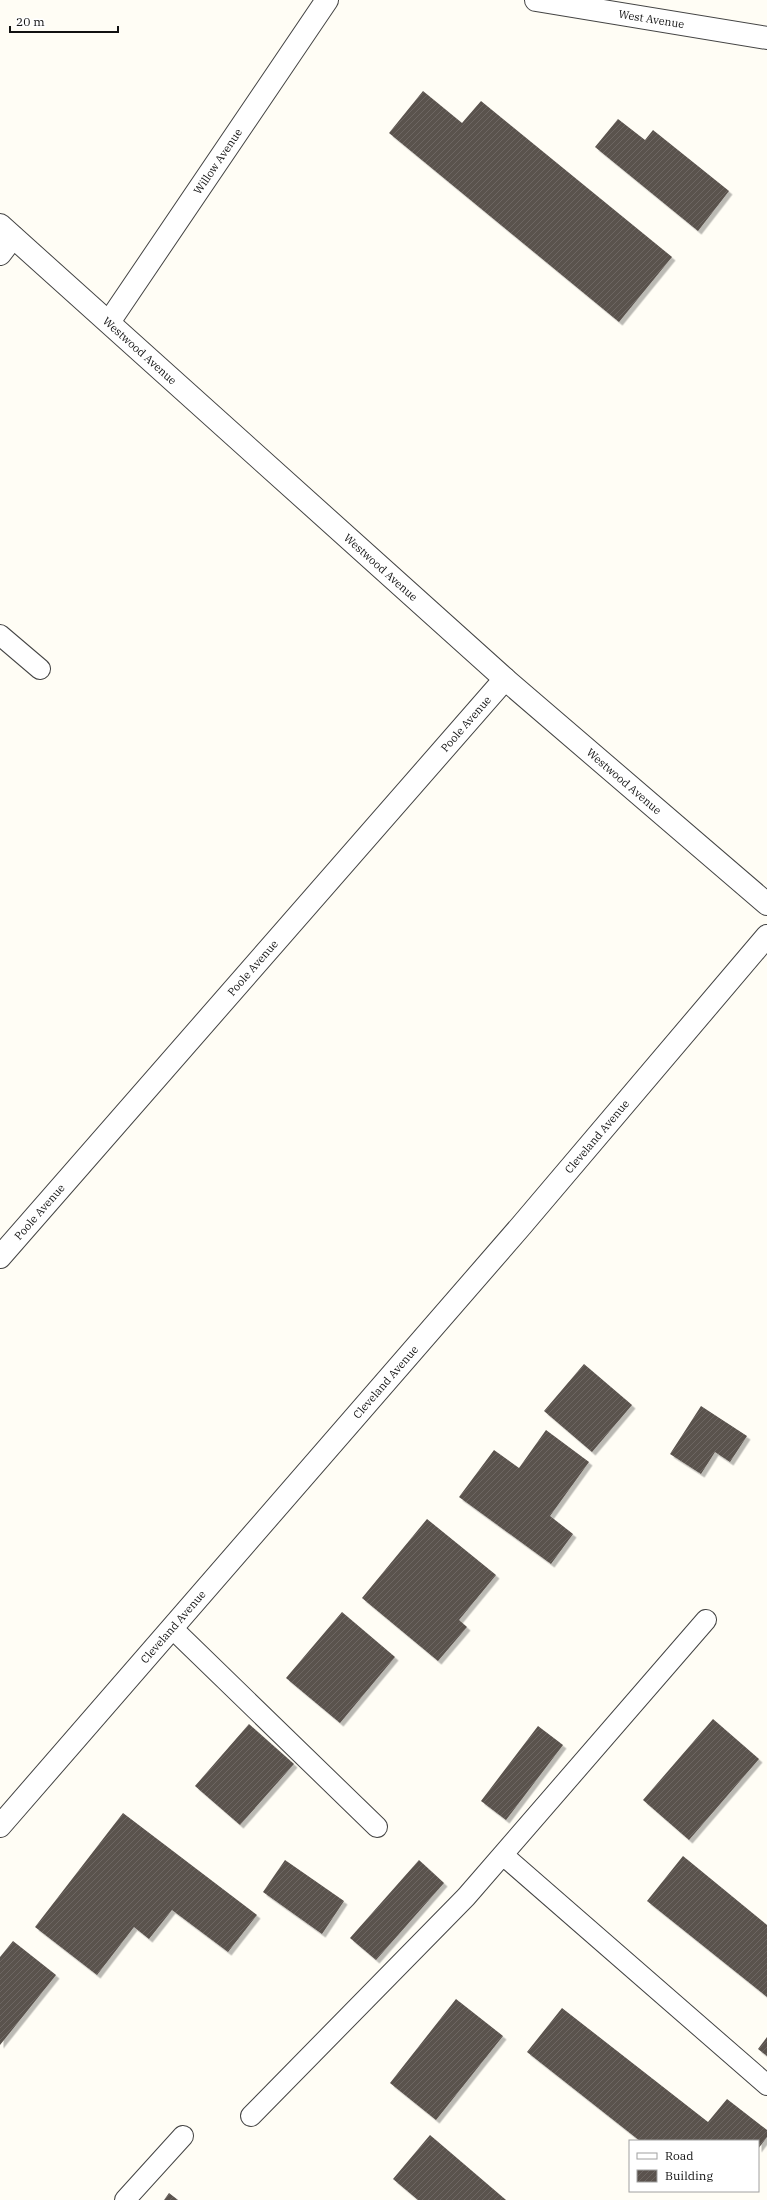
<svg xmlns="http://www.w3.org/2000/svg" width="767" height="2200" font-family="'IBM Plex Serif',serif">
<defs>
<pattern id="building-hatch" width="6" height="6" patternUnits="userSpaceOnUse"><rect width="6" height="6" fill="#5a524d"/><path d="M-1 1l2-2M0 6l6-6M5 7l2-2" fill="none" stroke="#6d6662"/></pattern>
<filter id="shadow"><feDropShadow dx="3.5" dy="3.5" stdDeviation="0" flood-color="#0004"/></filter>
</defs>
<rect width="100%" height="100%" fill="#fffdf5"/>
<path fill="url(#building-hatch)" filter="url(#shadow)" d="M423,91l39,32 19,-22 191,156 -53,65 -230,-189z
M618,119l27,21 8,-10 76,61 -31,40 -103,-84z
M584,1364l48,41 -40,47 -48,-41z
M701,1406l46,30 -17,26 -15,-10 -14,22 -31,-20z
M546,1430l43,32 -39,54 23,18 -22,30 -92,-67 35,-47 25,18z
M427,1519l69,56 -37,45 8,7 -29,34 -76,-63z
M342,1612l53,45 -55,66 -54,-45z
M713,1719l46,40 -70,81 -46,-40z
M249,1724l45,40 -54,61 -45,-39z
M538,1726l25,19 -57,75 -25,-19z
M123,1813l134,102 -29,37 -56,-42 -23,29 -15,-12 -37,48 -62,-48z
M683,1856l84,69v72l-120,-96z
M285,1860l59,41 -22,33 -59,-42z
M419,1860l25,23 -68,77 -26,-22z
M13,1941l43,34 -56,70v-88z
M456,1999l47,37 -67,84 -46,-37z
M562,2008l146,114 19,-23 40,31v7l-9,12v-8h-118l-113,-89z
M767,2037v19l-9,-7z
M430,2135l76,65h-88l-25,-21z
M169,2193l9,7h-14z"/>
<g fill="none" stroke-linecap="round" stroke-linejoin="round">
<g stroke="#444" stroke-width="22">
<path id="service" d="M0,635l40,34
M172,1628l205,199
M503,1855l264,230
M251,2116l215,-219 240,-277
M125,2200l58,-64"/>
</g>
<g stroke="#444" stroke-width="24">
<g id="minor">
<path id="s1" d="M536,0l231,38"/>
<path d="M0,254l13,-17"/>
<path id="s2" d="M109,322l218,-322"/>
<path id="s3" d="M0,1257l505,-578"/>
<path id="s4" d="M0,1826l521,-600 246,-290"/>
</g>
</g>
<g stroke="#444" stroke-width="24">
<g id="tertiary">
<path id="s5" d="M0,225l505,454 262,225"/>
</g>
</g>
<use href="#service" stroke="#fff" stroke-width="20"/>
<use href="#minor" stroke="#fff" stroke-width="22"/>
<use href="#tertiary" stroke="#fff" stroke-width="22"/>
</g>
<g text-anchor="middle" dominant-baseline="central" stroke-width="4" stroke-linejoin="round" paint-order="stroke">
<g font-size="11" fill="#111" stroke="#fff">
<text stroke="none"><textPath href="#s1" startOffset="117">West Avenue</textPath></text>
<text stroke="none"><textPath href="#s2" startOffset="194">Willow Avenue</textPath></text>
<text stroke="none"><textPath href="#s5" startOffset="188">Westwood Avenue</textPath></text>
<text stroke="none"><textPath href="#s5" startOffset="512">Westwood Avenue</textPath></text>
<text stroke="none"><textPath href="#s3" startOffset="708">Poole Avenue</textPath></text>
<text stroke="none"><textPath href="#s5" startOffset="836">Westwood Avenue</textPath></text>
<text stroke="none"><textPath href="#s3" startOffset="384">Poole Avenue</textPath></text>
<text stroke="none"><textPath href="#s4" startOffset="912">Cleveland Avenue</textPath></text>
<text stroke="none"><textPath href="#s3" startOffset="60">Poole Avenue</textPath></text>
<text stroke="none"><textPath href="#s4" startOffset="588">Cleveland Avenue</textPath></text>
<text stroke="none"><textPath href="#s4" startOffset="264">Cleveland Avenue</textPath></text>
</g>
</g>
<rect x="629" y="2140" width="130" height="52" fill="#ffffff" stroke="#a0a0a0"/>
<rect x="637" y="2153" width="20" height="6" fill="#ffffff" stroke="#a0a0a0"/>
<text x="665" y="2160" font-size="12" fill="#111111">Road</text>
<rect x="637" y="2170" width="20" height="12" fill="url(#building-hatch)" stroke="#a0a0a0"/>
<text x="665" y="2180" font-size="12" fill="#111111">Building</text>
<path d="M10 26v6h108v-6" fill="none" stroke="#111111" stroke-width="2"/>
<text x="16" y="26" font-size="12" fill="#111111" stroke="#ffffff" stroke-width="3" paint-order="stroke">20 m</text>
</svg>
